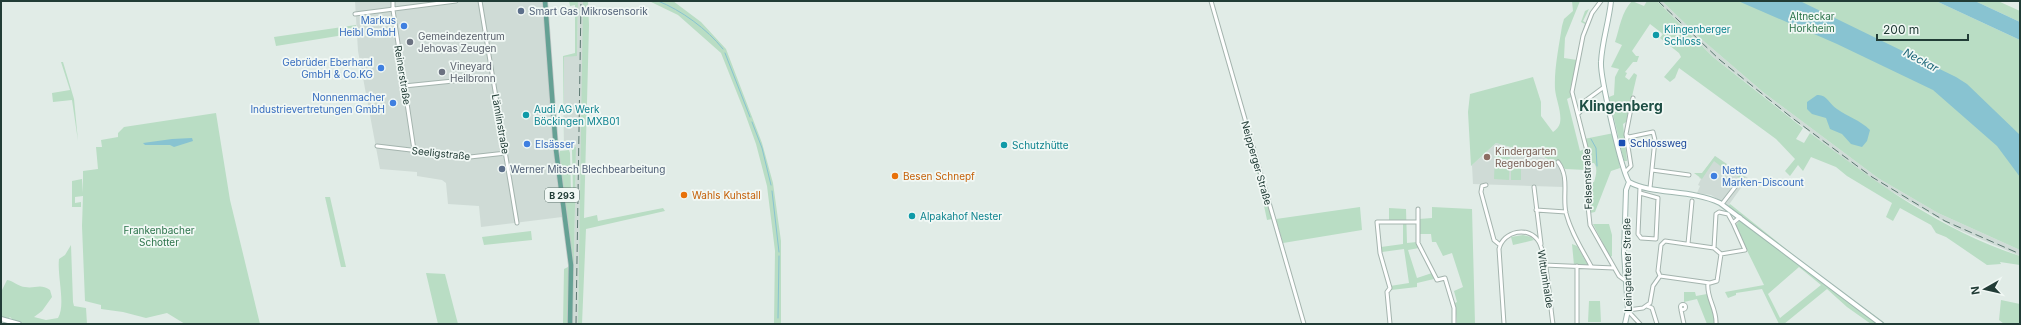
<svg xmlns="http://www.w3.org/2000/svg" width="2021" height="325" font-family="Inter,sans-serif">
<rect width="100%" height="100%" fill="#e1ece7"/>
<path fill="#cfdbd6" d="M355,1h188l10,145 9,71 -81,10 -2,-21 -31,-2 -2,-21 -4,-3 -25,-4v-4l-37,-3 -22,-118z
M578,1h5v41l-5,282h-5l3,-177 -12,-1v-89l13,-2z
M1657,1h5l37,36 64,55 115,86 60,35 82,37v6l-63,-27 -70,-40 -30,-20 -144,-112z
M1496,143l55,17 8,5 5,22 -91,-3 -1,-19z
M1715,156l33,22 -20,28 -17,-11 -14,-2 3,-7 -2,-1 3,-6 -2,-1z"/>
<path fill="#b9ddc4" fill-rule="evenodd" d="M569,1h9l-1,55 -13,1v89l12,1 -3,177h-1l1,-57 -14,-112 1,-4 9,-1 1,3 1,41h2l-1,-44 -8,-3 -1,-91 12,-3v-48l-5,1z
M583,1h5l1,24 -5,193 13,-3 1,6 65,-13 2,3 -79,18 -4,95h-4z
M649,1h24l28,21 25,27 36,94 11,40 8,58v83h-7l1,-73 -8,-65 -11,-42 -13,-36 -22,-55 -43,-38z
M1572,1h8l-15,37 -1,20 13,2 3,-19 5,-17 -4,-2 4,-11 4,-2 3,1 -3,-1 -6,12 3,2 -16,67 1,7 -4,2 13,52 6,-3 -2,-9 30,-6 6,35 -9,3 -16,41 -5,1 -1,-30 5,-1c2,-6 4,-14 0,-19h-7l-1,7 -21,-1 -4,-6 -2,2 -17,-9 -46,-13 -25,23 -3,-54 2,-18 63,-17 8,25v14l12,16c3,-2 6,-5 7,-9 2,-11 -4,-23 -5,-34 -1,-20 4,-43 7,-63l2,-7 9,-8z
M1632,1l12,5 3,-5h10l56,56 90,71 -7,11 8,4 6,-10c64,48 132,98 210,123v9l-20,-3 1,2 -14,1 -41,-28 -10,-4 -5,-8 -31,-17 -7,13 -7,-4 6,-14 -45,-27 -11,-9 -25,-10 -8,14 -5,-6 -8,11 -5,-5 10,-12 -19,-20 -97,-71 -4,10 -5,4 -6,-5 17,-20 -2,-4 -19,-15 3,-4 -13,-10 -18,27 4,5h3l-2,6h-4l-8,10 2,1 -2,4 4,3 5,-7 3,2 -11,47 -3,2 4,37h-3l-15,-64 5,-2 1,-18 4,-8 -8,-2 11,-22 -7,-3c5,-15 6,-29 17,-41z
M1662,1h274l84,39v210l-82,-37 -60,-35 -115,-86 -64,-55z
M1975,1h23l22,10v11z
M356,25v8l-80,13 -2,-9z
M61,62h2l11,37 4,42 -6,-41 -19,2 -1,-9 18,-3z
M216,113l14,87 30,124h-75l-18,-11 -21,5 -23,-6 -22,-3v-4l-16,-4 -3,-75 1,-30 -8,1v6l6,-1v5h-9v-26l10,-2 1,14v-22l15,-2 -2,-22h6l-1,-7 17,-3v-4l6,-6z
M1495,153h15l-1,27 -15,-1z
M1715,156l30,21 -2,3c-2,-1 -10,-7 -14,-10l-1,2 -14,-11 -12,18 -8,-6h8z
M1511,161h10v19h-10z
M1255,163l3,7 14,49 -5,1z
M325,197h5l16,70h-5z
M1730,204l80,64 76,56h-15l-24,-17 -20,-18 -43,35h-5l-17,-35 -26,4v2l-8,3 -3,-6 39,-7 -29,-59 7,-8 -14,-12zM1799,267l22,18 -41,33 -12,-24z
M1360,207l2,23 -79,13 -7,-24z
M1432,207l40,2 3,115h-18l-2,-21 2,-1 -3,-11 9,-4 -11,-34 -9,3 -7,-14h-4l-1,-8h-11l-1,-15 13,-1z
M1389,208l17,1 1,34 10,-1 2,6 -11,2 9,28 15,-5 2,6 -17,4v4l-26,3 -1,-4 19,-3 -5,-34 -22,3 -1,-5 22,-3v-24h-14z
M1593,224h16l3,11v21l-2,1z
M531,231l1,9 -48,5 -2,-8z
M1523,235l8,2 3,3 -21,5 -2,-8z
M1572,244l5,2 11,19h-14z
M71,245l2,57 1,4 12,2 1,16h-60l-13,-3 -4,-4 -2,2 -7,-2v-25l6,-12c7,1 12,7 18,7 10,2 15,-4 25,3l2,7 -10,14 -8,6 12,3 12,-2c8,-13 -1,-42 1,-59l6,-4z
M568,267v57h-5l1,-55z
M426,273l19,1 13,50h-20z
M1684,292h11l1,4 11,-2 8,17v12l-8,1 -10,-25 -13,3z
M2001,300l19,4v20h-16l-5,-4z
M1589,301h11l1,21h-13z"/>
<path fill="#88c3d1" d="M1738,1h62l156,76 11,7 53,51v42l-23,-31 -64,-56 -96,-46z
M1936,1h39l45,21v18z
M1817,95c10,-1 12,9 20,14 11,8 23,11 33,21l-3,11 -5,6 -11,-3 -9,-10 -12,-5 -4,-11 -14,-4 -5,-5v-7z
M192,138l1,3 -19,6 -4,-2h-25l-2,-2 29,-4z"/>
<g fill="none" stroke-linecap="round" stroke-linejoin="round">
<path stroke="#88c3d1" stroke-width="1" d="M658,1c23,9 49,28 65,48
M725,53l25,64
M752,122l10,26 9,37
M1591,139l5,9 1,18
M772,191l7,61
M778,318l1,-62"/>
<g stroke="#a4b4ae" stroke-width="5">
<path id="street" d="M393,1v9l21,140
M480,1l37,222
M1211,1l93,323
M1601,1l-9,12 -9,23 -11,56 16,63v51l2,19 29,51 7,5
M355,14l101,-13
M404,86l89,-9
M1579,113l3,-3 3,-9 19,-14
M1626,135l3,2 24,-5 2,8 -5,48
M377,146l93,11 36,-4
M1558,162c12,16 4,33 8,51 5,20 16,36 25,53
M1652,170l37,5
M1625,172l6,-6 -5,-32 7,-36
M1486,185l-4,1 -1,6 13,48 6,5
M1534,187l7,57
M1640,193l18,5 -2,41 -15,-1 -3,-4 2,-47
M1722,204l17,-22
M1418,209v34l19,37 8,-2 9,30v16
M1536,210l30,2
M1688,244l4,-43
M1714,248l2,-34 3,-2 9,2 5,9
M1544,265l70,3
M1660,276l-2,-5 3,-26 4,-4 49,7 7,6 24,-4 -12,-27 7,-6
M1708,283c-2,15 9,25 8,41
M1680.5 307a2.5 2.5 0 1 1 5 0a2.5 2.5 0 1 1-5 0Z
M1647,306l5,2 5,16
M1628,310l15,-2 7,-5 3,-17 7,-10 50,7 7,-2 4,-27
M1681,310l3,14
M1628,311l12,13
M1390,324l-3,-32 3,-4 -10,-35 -3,-31h41
M1504,324l-5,-75c4,-18 30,-24 40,-7 8,14 11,64 14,82
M1577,324v-58"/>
</g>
<g stroke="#9fb7b0" stroke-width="6">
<path id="secondary" d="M1611,1c-2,21 -9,40 -10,61 -1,14 20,107 28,120 24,13 62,7 91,21l161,121
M1,319l18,5
M1625,324l3,-14 -4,-57 2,-63 3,-8"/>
</g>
<g stroke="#c1c8c7" stroke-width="6">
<path id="primary" d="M545,1l11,149 15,115 -1,59"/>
</g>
<use href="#street" stroke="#fff" stroke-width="3"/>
<use href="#secondary" stroke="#fff" stroke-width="4"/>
<use href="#primary" stroke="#65a194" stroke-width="4.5"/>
<path stroke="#5b7871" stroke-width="1" stroke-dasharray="8 4" stroke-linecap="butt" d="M1658,1l62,59 71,57 81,60 73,44 75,33
M576,324l5,-323"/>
</g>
<g fill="#5c6f8a" stroke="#f1f8f5" stroke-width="1.5">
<circle cx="521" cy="11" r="4"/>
<circle cx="502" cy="169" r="4"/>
</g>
<g fill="#3f7fe0" stroke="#f1f8f5" stroke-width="1.5">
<circle cx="404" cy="26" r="4"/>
<circle cx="381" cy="68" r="4"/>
<circle cx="393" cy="103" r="4"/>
<circle cx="527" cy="144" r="4"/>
<circle cx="1714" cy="176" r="4"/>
</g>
<g fill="#0f9aa8" stroke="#f1f8f5" stroke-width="1.5">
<circle cx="1656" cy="35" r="4"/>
<circle cx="526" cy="115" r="4"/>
<circle cx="1004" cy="145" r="4"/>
<circle cx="912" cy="216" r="4"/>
</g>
<g fill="#6b7280" stroke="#f1f8f5" stroke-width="1.5">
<circle cx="410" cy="42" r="4"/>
<circle cx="442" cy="72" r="4"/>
</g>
<rect fill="#1a4fb4" stroke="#f1f8f5" stroke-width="1.5" x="1618" y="139" width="8" height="8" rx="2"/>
<circle fill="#8d6e63" stroke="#f1f8f5" stroke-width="1.5" cx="1487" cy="157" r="4"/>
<g fill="#e8710a" stroke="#f1f8f5" stroke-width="1.5">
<circle cx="895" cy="176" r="4"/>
<circle cx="684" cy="195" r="4"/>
</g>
<g text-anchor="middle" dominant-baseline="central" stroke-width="3.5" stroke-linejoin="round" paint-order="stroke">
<rect fill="#f1f8f5" stroke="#5f746f" stroke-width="1" x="545" y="188" width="34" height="14" rx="3"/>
<g font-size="9" font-weight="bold" fill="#213c36">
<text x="562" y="195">B 293</text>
</g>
<g font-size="10" fill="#4e5e75" stroke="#f1f8f5" text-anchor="start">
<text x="529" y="11">Smart Gas Mikrosensorik</text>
<text x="510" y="169">Werner Mitsch Blechbearbeitung</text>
</g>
<g font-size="10" fill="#2b734a" stroke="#f1f8f5">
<text x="1812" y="16">Altneckar<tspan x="1812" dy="12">Horkheim</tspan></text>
<text x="159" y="230">Frankenbacher<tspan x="159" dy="12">Schotter</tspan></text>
</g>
<g font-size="10" fill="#366cbe" stroke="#f1f8f5" text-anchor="end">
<text x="396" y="20">Markus<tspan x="396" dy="12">Heibl GmbH</tspan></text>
<text x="373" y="62">Gebrüder Eberhard<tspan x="373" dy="12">GmbH &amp; Co.KG</tspan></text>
<text x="385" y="97">Nonnenmacher<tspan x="385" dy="12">Industrievertretungen GmbH</tspan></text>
<text x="535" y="144" text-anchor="start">Elsässer</text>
<text x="1722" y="170" text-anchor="start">Netto<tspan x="1722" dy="12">Marken-Discount</tspan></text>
</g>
<g font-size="10" fill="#0d838f" stroke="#f1f8f5" text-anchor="start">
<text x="1664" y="29">Klingenberger<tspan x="1664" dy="12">Schloss</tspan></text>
<text x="534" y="109">Audi AG Werk<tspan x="534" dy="12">Böckingen MXB01</tspan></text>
<text x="1012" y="145">Schutzhütte</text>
<text x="920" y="216">Alpakahof Nester</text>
</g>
<g font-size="10" fill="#5b616d" stroke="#f1f8f5" text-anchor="start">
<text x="418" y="36">Gemeindezentrum<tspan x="418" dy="12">Jehovas Zeugen</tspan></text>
<text x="450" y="66">Vineyard<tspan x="450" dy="12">Heilbronn</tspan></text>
</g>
<g font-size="10" fill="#213c36" stroke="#f1f8f5">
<text transform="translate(403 75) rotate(81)">Reinerstraße</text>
<text transform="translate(501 124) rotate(80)">Lämlinstraße</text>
<text transform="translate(441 153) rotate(6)">Seeligstraße</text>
<text transform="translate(1257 163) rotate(74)">Neipperger Straße</text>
<text transform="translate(1587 179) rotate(-92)">Felsenstraße</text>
<text transform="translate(1627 265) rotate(-91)">Leingartener Straße</text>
<text transform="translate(1546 279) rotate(81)">Wittumhalde</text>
</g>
<g font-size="10" fill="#164399" stroke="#f1f8f5" text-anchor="start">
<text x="1630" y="143">Schlossweg</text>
</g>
<g font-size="10" fill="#785e54" stroke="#f1f8f5" text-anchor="start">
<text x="1495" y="151">Kindergarten<tspan x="1495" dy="12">Regenbogen</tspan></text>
</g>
<g font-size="10" fill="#c56008" stroke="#f1f8f5" text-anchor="start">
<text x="903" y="176">Besen Schnepf</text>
<text x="692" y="195">Wahls Kuhstall</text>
</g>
<g font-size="11" font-style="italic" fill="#1b6578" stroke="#f1f8f5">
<text transform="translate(1921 60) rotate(28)">Neckar</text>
</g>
<g font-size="14" font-weight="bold" fill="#1d4e44" stroke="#f1f8f5">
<text x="1621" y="105">Klingenberg</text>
</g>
</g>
<rect width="2021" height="325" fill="none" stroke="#213c36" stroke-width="4"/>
<g transform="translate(1985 289) rotate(262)" stroke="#f1f8f5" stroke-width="3" paint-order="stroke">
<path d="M0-3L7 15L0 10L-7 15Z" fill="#213c36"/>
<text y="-6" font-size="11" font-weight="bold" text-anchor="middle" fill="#213c36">N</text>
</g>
<path d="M1877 34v6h91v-6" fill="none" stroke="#213c36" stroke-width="2"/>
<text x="1883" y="34" font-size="12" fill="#213c36" stroke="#f1f8f5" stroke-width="3" paint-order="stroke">200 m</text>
</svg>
